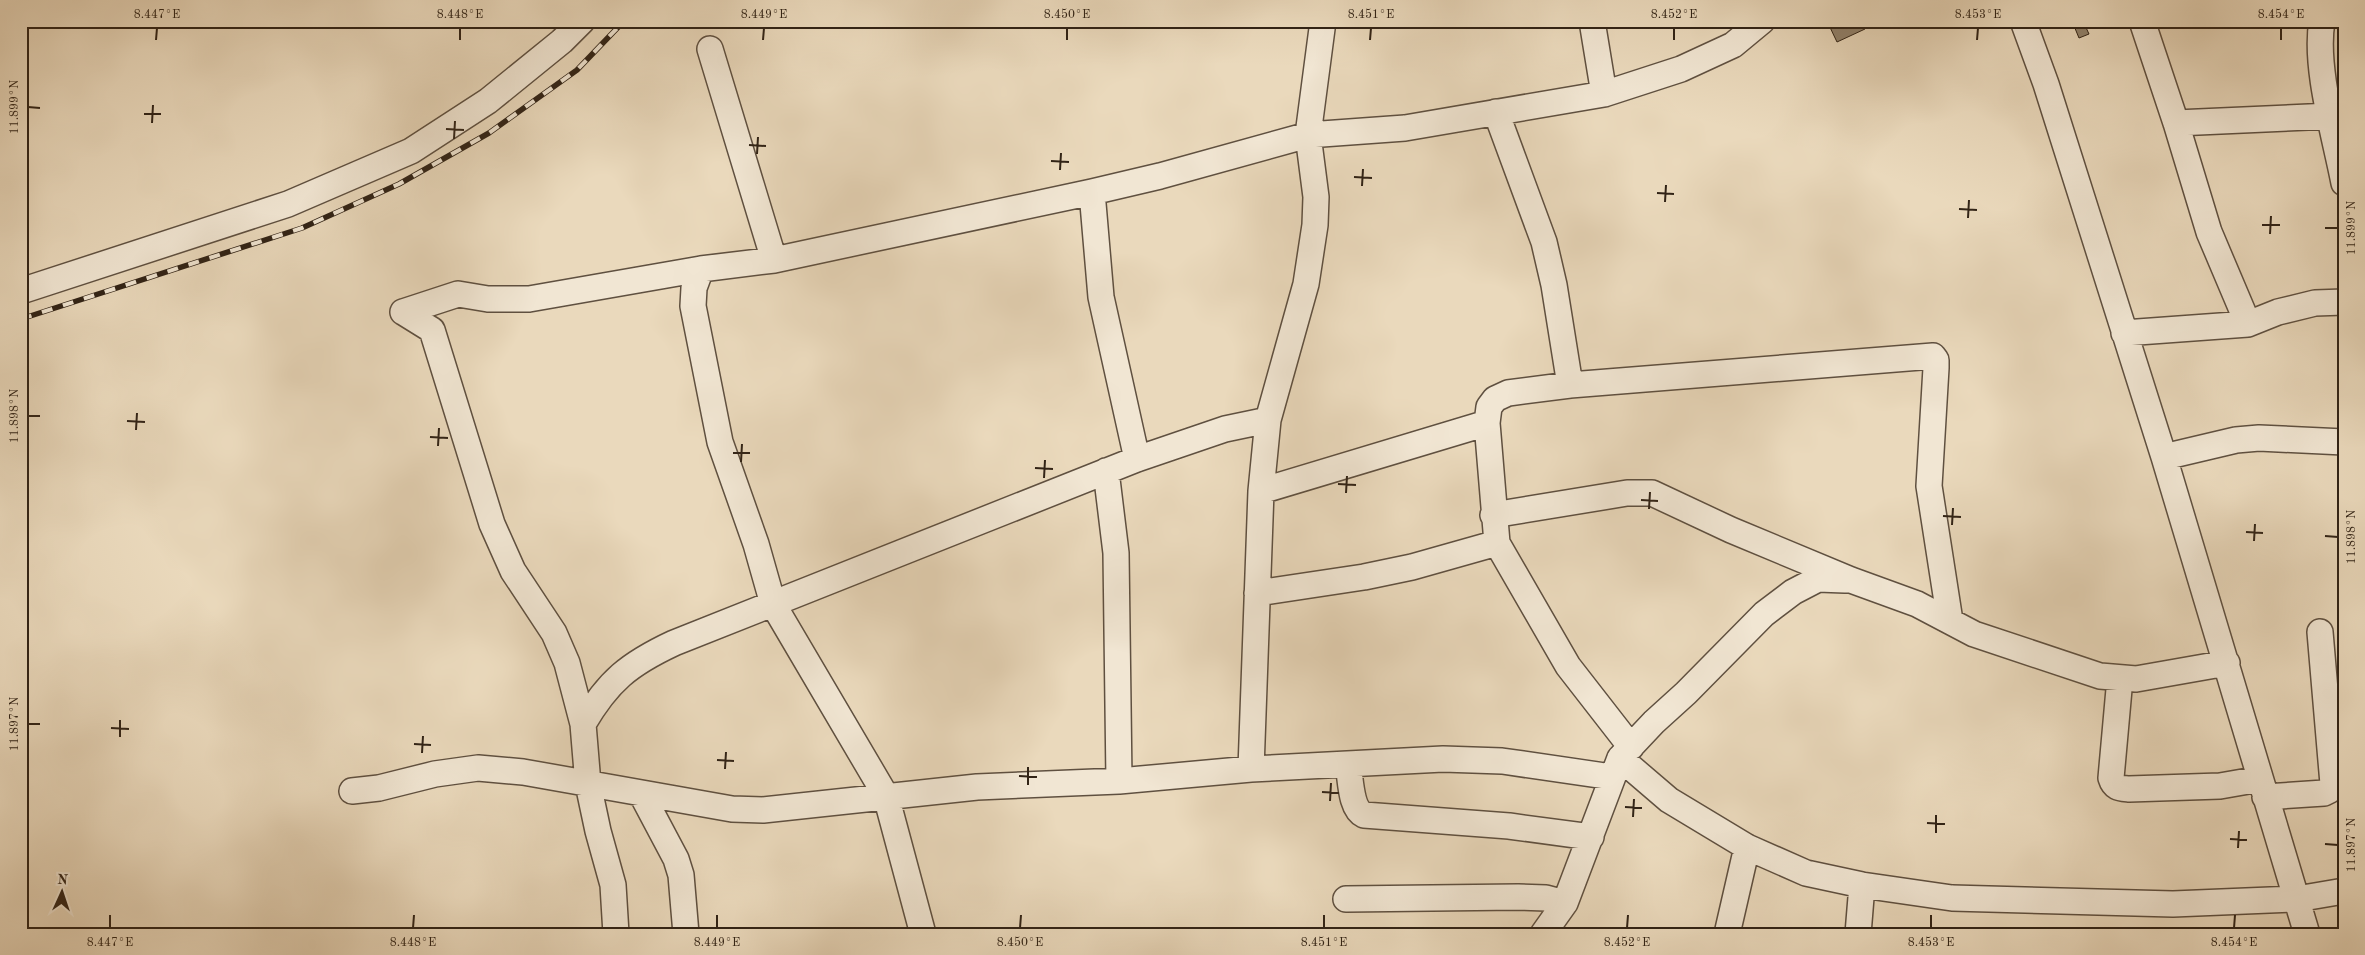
<svg xmlns="http://www.w3.org/2000/svg" width="2365" height="955" font-family="'Old Standard TT',serif">
<rect width="100%" height="100%" fill="#ead9bc"/>
<filter id="stains"><feTurbulence type="fractalNoise" baseFrequency=".004" numOctaves="4"/><feColorMatrix values="0 0 0 0 .2 0 0 0 0 .09 0 0 0 0 .02 0 0 0 .5 -.17"/></filter>
<radialGradient id="worn" r=".72"><stop offset=".6" stop-color="#630" stop-opacity="0"/><stop offset="1" stop-color="#630" stop-opacity=".3"/></radialGradient>
<path fill="#91826c" stroke="#312316" d="M1827,21h34l4,8 -28,13z
M2072,21h11l6,13 -10,4z"/>
<g fill="none" stroke-linecap="round" stroke-linejoin="round">
<g stroke="#5f5040" stroke-width="28">
<path id="minor" d="M1592,21l12,73
M2023,21l23,63 118,373 143,477
M2142,21l34,102 33,109 39,92
M2322,21c-8,46 13,115 22,162
M710,49l64,211
M1496,112l48,130 10,43 16,100
M2176,123l155,-7
M1092,192l9,105 36,162
M701,269l-7,19 -1,18 27,136 36,102 17,60 113,192 37,138
M21,291l267,-87 123,-53 77,-50 74,-60 20,-20
M403,312l55,-18 30,5h41l172,-30 73,-9 318,-68 68,-16 148,-41 97,-7 199,-34 77,-25 52,-24 29,-24
M403,312l29,18 60,194 21,47 41,62 13,30 16,61 5,60 10,47 15,54 3,49
M2124,333l124,-9 30,-12 37,-9 29,-1
M2164,457l72,-17 23,-2 85,4
M1106,471l10,82 3,228
M1261,491l226,-68
M1493,515l134,-22h25l79,37 120,50 66,24 57,30 126,42 36,3 91,-16
M1257,593l107,-16 48,-10 85,-24
M2120,678l-9,100c3,10 8,10 18,11l91,-3 40,-7
M583,724c25,-43 46,-60 91,-81l463,-184 88,-30 43,-9
M1631,747l-63,-81 -71,-123 -10,-120 2,-16 6,-8 13,-6 62,-8 363,-29 3,4v8l-7,118 21,135
M1620,758l49,42 78,47 59,26 56,12 90,13 221,6 124,-5 47,-8
M1348,765c3,14 2,43 16,50l145,11 82,11
M1251,769l10,-278 7,-71 38,-136 9,-59 1,-28 -8,-62 15,-114
M352,791l27,-3 56,-14 43,-6 45,4 209,37 31,1 214,-23 142,-6 132,-12 192,-10 59,2 110,16
M641,793l35,66 5,16 5,59
M2265,797l59,-4 6,-3 3,-6 -13,-152
M1346,899l172,-2 28,1 19,5
M1543,934l22,-31 55,-145 34,-36 32,-29 78,-79 29,-22 25,-13 27,1
M1727,934l20,-87
M1858,934l4,-49"/>
</g>
<use href="#minor" stroke="#f1e6d3" stroke-width="25"/>
<g stroke="#312316" stroke-width="5.5">
<path id="rail" d="M21,319l281,-91 97,-44 90,-51 88,-63 47,-49"/>
</g>
<use href="#rail" stroke="#f1e6d3" stroke-width="4" stroke-dasharray="11" stroke-linecap="butt"/>
</g>
<path fill="none" stroke="#312316" stroke-width="2" d="M156,40l1,-12M460,40v-12M763,40l1,-12M1067,40v-12M1370,40l1,-12M1674,40v-12M1977,40l1,-12M2281,40v-12M28,107l12,1M144,114h17M152,123l1,-18M446,129l18,1M454,139l1,-18M749,145l17,1M757,154l1,-17M1051,161l18,1M1060,170l1,-17M1354,177l18,1M1362,186l1,-17M1657,193l17,1M1665,202l1,-17M1959,209l18,1M1968,218l1,-18M2262,225h18M2325,228h13M2270,234l1,-18M28,416h12M127,421l18,1M136,430l1,-17M430,437l18,1M438,446l1,-18M733,453h17M741,462l1,-18M1035,468l18,1M1044,478l1,-18M1338,484l18,1M1346,493l1,-17M1641,500l17,1M1649,509l1,-17M1943,516l18,1M1952,525l1,-17M2246,532l17,1M2325,536l13,1M2254,541l1,-17M28,724h12M111,728l18,1M120,737v-17M414,744l17,1M422,753l1,-17M717,760l17,1M725,769l1,-17M1019,776l18,1M1028,785v-18M1322,792l17,1M1330,801l1,-18M1625,807l17,1M1633,817l1,-18M1927,823l18,1M1936,833v-18M2230,839l17,1M2325,844l13,1M2238,848l1,-17M110,928v-13M413,928l1,-13M717,928v-13M1020,928l1,-13M1324,928v-13M1627,928l1,-13M1931,928v-13M2234,928l1,-13"/>
<rect width="2365" height="955" fill="none" stroke="#ead9bc" stroke-width="55"/>
<g transform="translate(62 892) rotate(3)" stroke="#f1e6d3" stroke-width="4" paint-order="stroke">
<path d="M0-4L9 19L0 12L-9 19Z" fill="#312316"/>
<text y="-8" font-size="14" font-weight="bold" text-anchor="middle" fill="#312316">N</text>
</g>
<rect x="28" y="28" width="2310" height="900" fill="none" stroke="#312316" stroke-width="2"/>
<g font-size="12" text-anchor="middle" fill="#312316">
<text x="157" y="18">8.447°E</text>
<text x="460" y="18">8.448°E</text>
<text x="764" y="18">8.449°E</text>
<text x="1067" y="18">8.450°E</text>
<text x="1371" y="18">8.451°E</text>
<text x="1674" y="18">8.452°E</text>
<text x="1978" y="18">8.453°E</text>
<text x="2281" y="18">8.454°E</text>
<text transform="translate(14 107) rotate(-90)" y="4">11.899°N</text>
<text transform="translate(2351 228) rotate(-90)" y="4">11.899°N</text>
<text transform="translate(14 416) rotate(-90)" y="4">11.898°N</text>
<text transform="translate(2351 537) rotate(-90)" y="4">11.898°N</text>
<text transform="translate(14 724) rotate(-90)" y="4">11.897°N</text>
<text transform="translate(2351 845) rotate(-90)" y="4">11.897°N</text>
<text x="110" y="946">8.447°E</text>
<text x="413" y="946">8.448°E</text>
<text x="717" y="946">8.449°E</text>
<text x="1020" y="946">8.450°E</text>
<text x="1324" y="946">8.451°E</text>
<text x="1627" y="946">8.452°E</text>
<text x="1931" y="946">8.453°E</text>
<text x="2234" y="946">8.454°E</text>
</g>
<rect width="100%" height="100%" filter="url(#stains)"/>
<rect width="100%" height="100%" fill="url(#worn)"/>
</svg>
